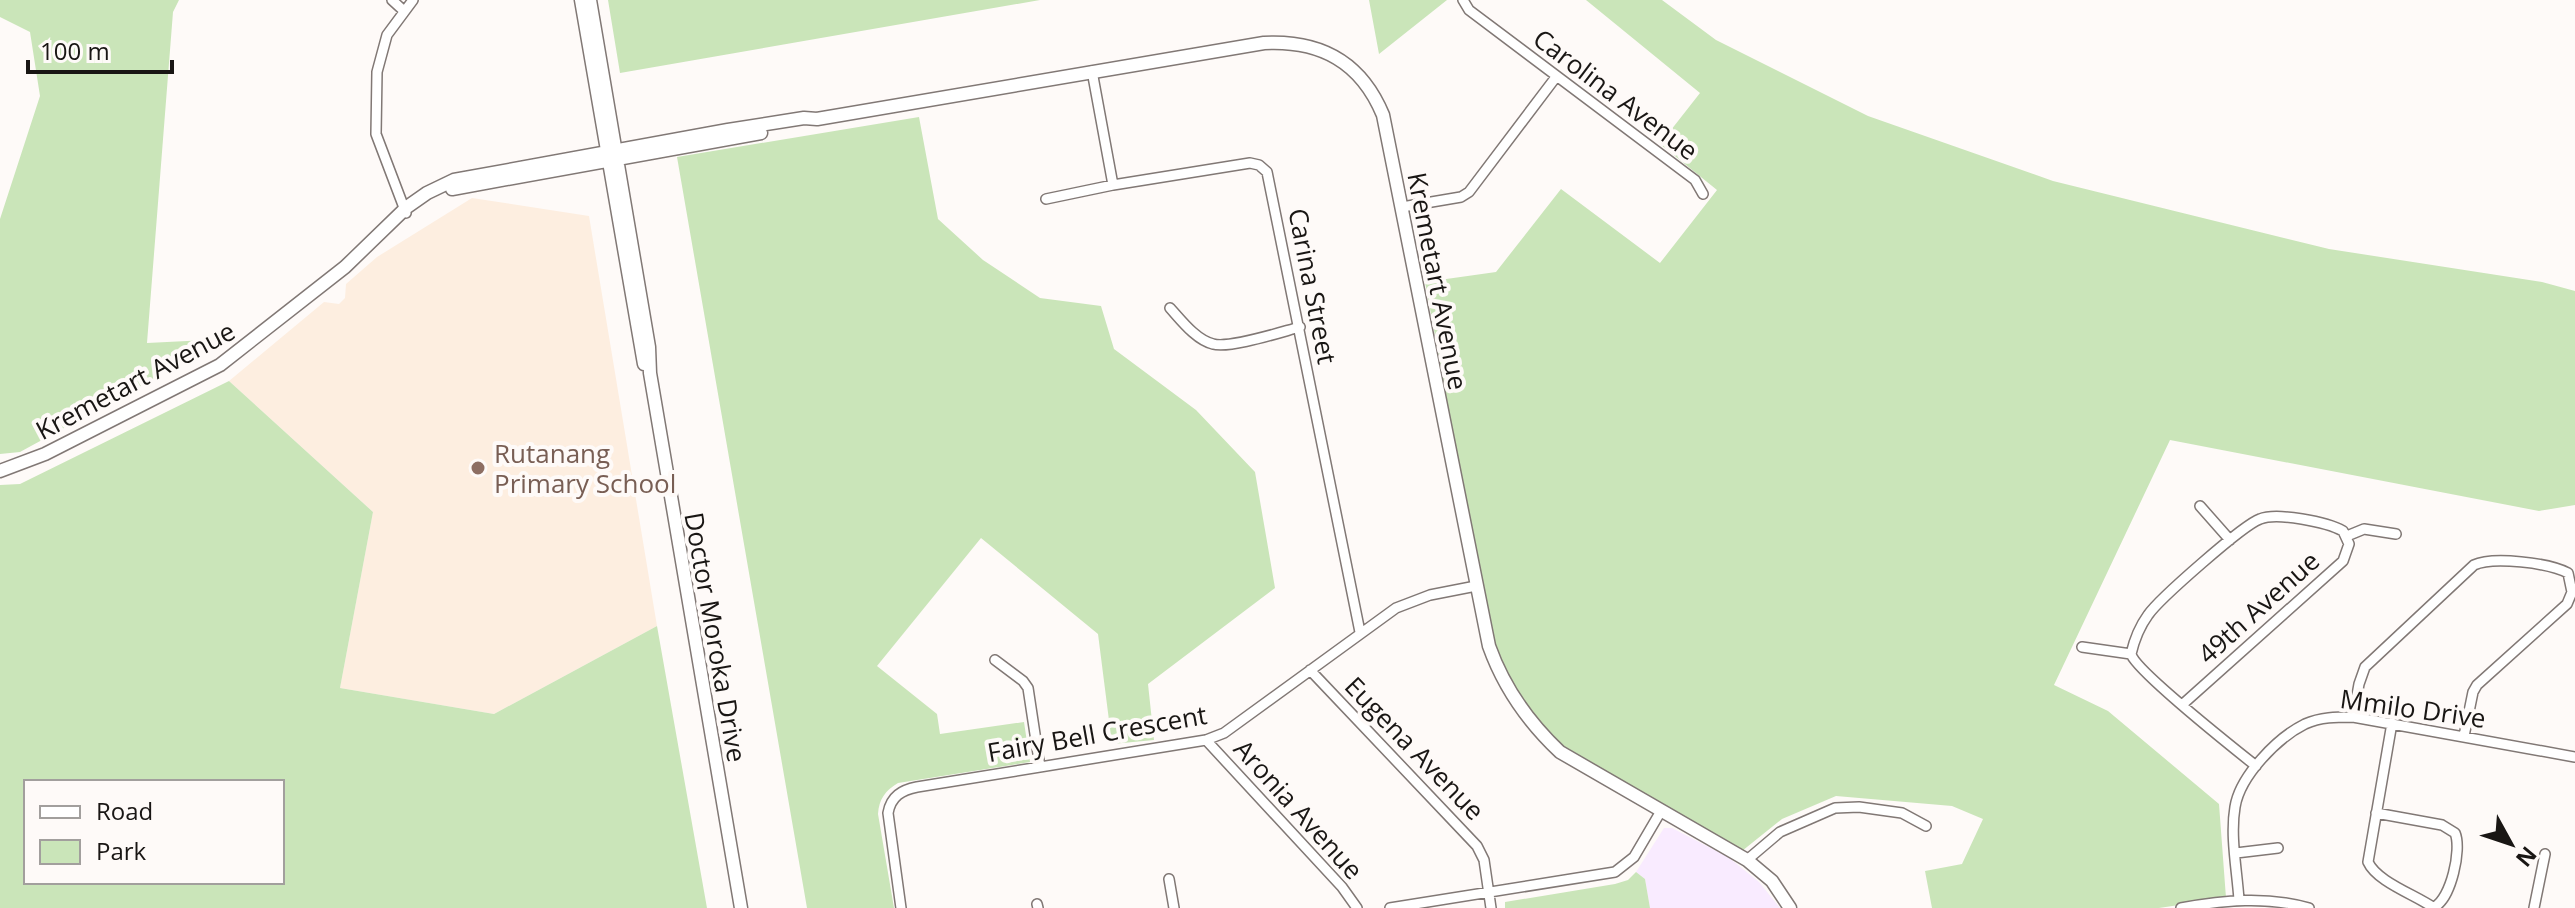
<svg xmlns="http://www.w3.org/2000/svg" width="2575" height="908" font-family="'Open Sans',sans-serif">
<rect width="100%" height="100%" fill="#fefaf8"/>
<path fill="#f9ebff" d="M1664,828h8l56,29 31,25 21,26h-130l-5,-29 -9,-7z"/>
<path fill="#fdeee0" d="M472,198l117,18 68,410 -163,88 -154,-26 33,-176 -144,-131 95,-79 15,2 6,-6 1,-14 31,-27z"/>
<path fill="#cae5b9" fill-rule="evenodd" d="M0,0h179l-6,12 -26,331 80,-4 -207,113 -20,2v-235l40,-123 -10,-64 -30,-15z
M608,0h432l-420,73z
M1369,0h78l-68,54z
M1586,0h76l54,40 152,76 185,65 276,68 213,33 33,9v214l-36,6 -369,-71 -116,245 54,26 111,93 7,94 -67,10h-227l-7,-37 37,-7 21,-45 -31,-13 -116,-10 -54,23 -40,32 -179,-103c-23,-23 -45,-48 -58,-78 -20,-43 -27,-100 -36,-148 -14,-80 -29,-160 -44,-240l71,-10 65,-83 99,74 57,-73 -57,-46 40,-51z
M919,117l19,102 45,41 57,38 61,8 13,43 82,61 59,62 20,116 -127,96 6,56 -42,4 -14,-110 -117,-96 -104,128 60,48 3,20 84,-12 6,40 -132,21c-13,8 -19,16 -20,31l16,94h-87l-130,-751z
M229,381l144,131 -33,176 154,26 163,-88 50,282h-707v-423l20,-1zM26,782h256v100h-256z
M1636,872l9,7 5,29h-145v-6l110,-18 13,-4z"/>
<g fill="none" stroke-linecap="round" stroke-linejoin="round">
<g stroke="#817875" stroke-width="12">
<path id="street" d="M392,0l12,11
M1463,0l6,10 226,170 8,14
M1092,71l21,114
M1046,199l67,-14 137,-22 9,2 8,7 93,460
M1402,207l59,-10 8,-5 87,-115
M406,213l-30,-79 1,-62 10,-37 26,-35
M1170,308c11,12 26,32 43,36 16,5 68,-12 87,-17
M2200,506l30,34
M2347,536l17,-7 32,5
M2082,647l49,7
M995,660l28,21 5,7 12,79
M1310,670l167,176 7,14 7,48
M2183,704l160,-143 6,-17 -6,-13c-16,-9 -66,-19 -83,-12 -17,6 -101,80 -112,96 -8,11 -14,26 -17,39 4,16 105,96 125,112
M2353,717l6,-33 6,-17 109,-102c19,-9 75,-2 94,8l4,19 -5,12 -90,81 -4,7 -9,44
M2392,723l-24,139c9,20 48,33 66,46
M1206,740l136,147 15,21
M2376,813l66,12 13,8c7,16 -4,66 -21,74
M2236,853l42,-5
M1747,860l33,-28 55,-24 24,-1 43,6 24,13
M1169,879l5,29
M2239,900c-2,-30 -9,-64 -4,-93 5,-31 42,-69 70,-83 16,-7 31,-7 48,-7l222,40
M1037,904l1,4
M901,908l-13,-95c3,-17 14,-23 29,-26l289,-47 18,-7 172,-125 34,-13 46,-9
M1390,908l225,-36 19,-15 27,-46
M2181,908c43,-8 85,-12 128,0
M2534,908l11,-54"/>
</g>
<g stroke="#817875" stroke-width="15">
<path id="secondary" d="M581,0l63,364
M590,0l59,347 1,26 91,535
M452,189l309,-56
M0,471l45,-17 175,-89 125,-98 62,-60 20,-14 27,-13 274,-50 76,-12 13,1 447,-76c57,-3 97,19 119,72l106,531c15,42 38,75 71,106l187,108 25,21 18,27"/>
</g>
<use href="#street" stroke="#fff" stroke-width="9"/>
<use href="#secondary" stroke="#fff" stroke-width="12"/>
</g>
<circle fill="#8d6e63" stroke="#fefaf8" stroke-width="3" cx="478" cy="468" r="8"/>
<g text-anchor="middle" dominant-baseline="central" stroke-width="8" stroke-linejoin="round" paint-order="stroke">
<g font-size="26" fill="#191614" stroke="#fefaf8">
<text transform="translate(1616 94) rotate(37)">Carolina Avenue</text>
<text transform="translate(1438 281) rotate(79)">Kremetart Avenue</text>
<text transform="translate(1313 286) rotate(79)">Carina Street</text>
<text transform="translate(135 380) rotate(-28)">Kremetart Avenue</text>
<text transform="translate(2258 607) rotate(-42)">49th Avenue</text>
<text transform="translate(716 637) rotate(80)">Doctor Moroka Drive</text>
<text transform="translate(2413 708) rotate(8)">Mmilo Drive</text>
<text transform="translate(1097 733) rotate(-10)">Fairy Bell Crescent</text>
<text transform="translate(1415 748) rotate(46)">Eugena Avenue</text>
<text transform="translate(1299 809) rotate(48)">Aronia Avenue</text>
</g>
<g font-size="26" fill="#785e54" stroke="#fefaf8" text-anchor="start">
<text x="494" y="453">Rutanang<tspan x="494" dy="30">Primary School</tspan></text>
</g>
</g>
<rect x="24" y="780" width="260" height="104" fill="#fefaf8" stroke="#a29f9d" stroke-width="2"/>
<rect x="40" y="806" width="40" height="12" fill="#ffffff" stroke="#a29f9d" stroke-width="2"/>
<text x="96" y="820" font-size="24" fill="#191614">Road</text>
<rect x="40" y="840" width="40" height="24" fill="#cae5b9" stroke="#a29f9d" stroke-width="2"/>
<text x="96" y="860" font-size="24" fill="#191614">Park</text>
<g transform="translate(2511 844) rotate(130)" stroke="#fefaf8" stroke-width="6" paint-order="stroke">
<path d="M0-6L14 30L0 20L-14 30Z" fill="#191614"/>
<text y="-12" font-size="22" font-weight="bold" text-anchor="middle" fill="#191614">N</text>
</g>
<path d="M28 60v12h144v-12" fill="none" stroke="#191614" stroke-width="4"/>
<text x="40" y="60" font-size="24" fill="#191614" stroke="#fefaf8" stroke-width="6" paint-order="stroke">100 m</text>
</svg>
